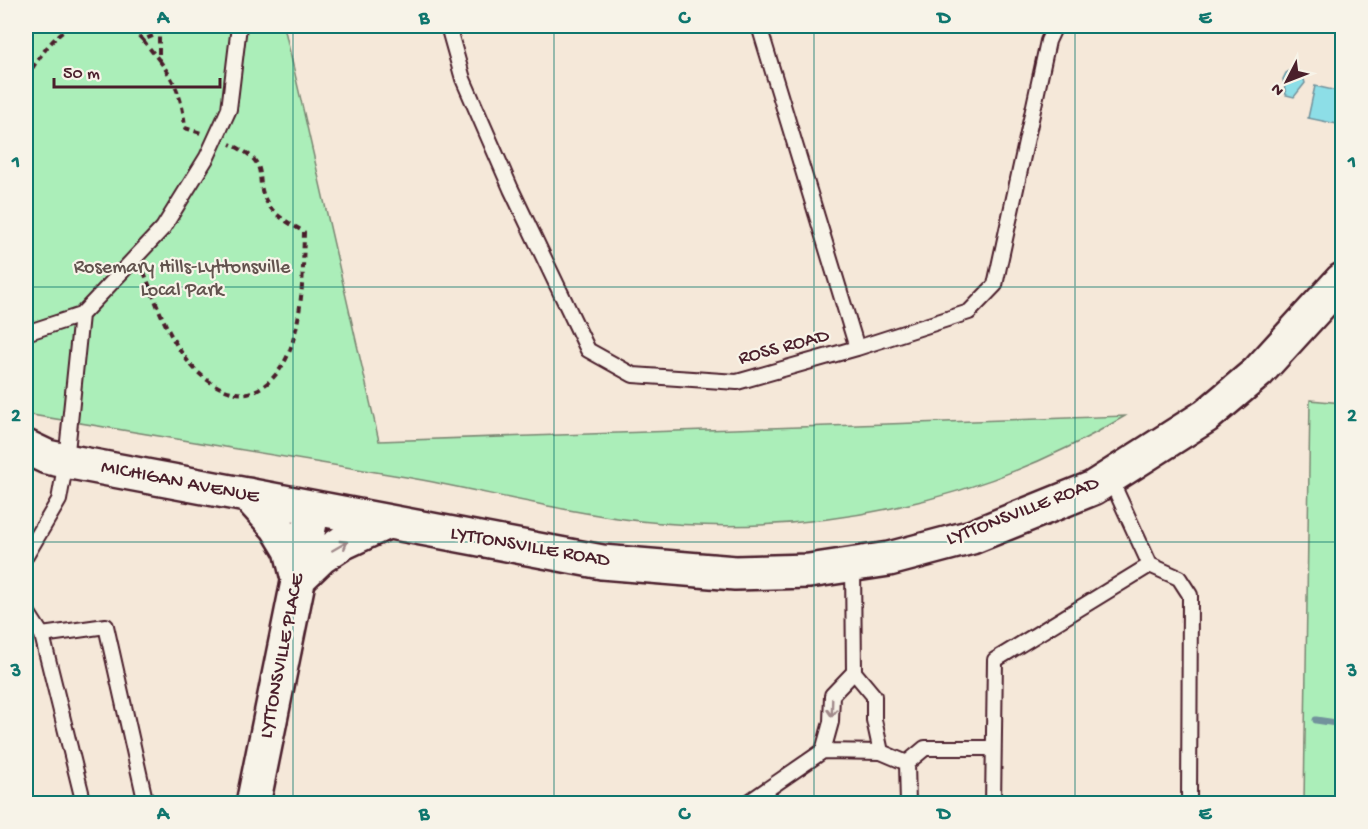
<svg xmlns="http://www.w3.org/2000/svg" width="1368" height="829" font-family="'Gochi Hand',sans-serif">
<rect width="100%" height="100%" fill="#f5e8d9"/>
<filter id="ink" filterUnits="userSpaceOnUse"><feTurbulence type="fractalNoise" baseFrequency=".0167" numOctaves="2"/><feDisplacementMap in="SourceGraphic" scale="12" xChannelSelector="R" yChannelSelector="G"/><feConvolveMatrix kernelMatrix="1 2 1 2 8 2 1 2 1" color-interpolation-filters="sRGB"/></filter>
<g filter="url(#ink)">
<path fill="#abeeb9" stroke="#7a8672" stroke-width="1.5" d="M26,26h258l95,415 746,-25c-145,88 -317,123 -485,105 -78,-9 -156,-30 -234,-44 -127,-22 -254,-42 -380,-63z
M1310,400l32,3v400h-38z"/>
<path fill="#8ddee7" stroke="#72929c" stroke-width="1.5" d="M1291,70h6l6,6 2,7 -11,14 -8,-2 -3,-16 3,-6z
M1315,86l27,6v33l-34,-7z"/>
<g fill="none" stroke-linecap="round" stroke-linejoin="round">
<path stroke="#72929c" stroke-width="7" d="M1316,720l20,3 6,-5"/>
<g stroke="#4a1f2b" stroke-width="18">
<path id="lane" d="M448,26l15,53 48,110 77,161 45,25 104,7 120,-34 112,-36 26,-27 53,-244 7,-15
M759,26l98,322
M26,333l55,-18
M1110,478l40,87
M26,556l33,-56 7,-39 15,-146 82,-87 44,-71 22,-48 10,-83
M853,564l1,108 20,24v24l7,32
M26,610l16,25 42,169
M42,635l64,-9 40,178
M823,751l8,-29 1,-27 22,-23
M907,763l18,-15h68
M746,804l77,-53 58,1 26,11 1,41
M993,804l2,-144 155,-95 29,13 11,17 -1,209"/>
</g>
<g stroke="#4a1f2b" stroke-width="38">
<path id="secondary" d="M26,447l21,10 19,4 536,101 133,11 74,-2 80,-12 83,-22 121,-49 113,-72 52,-44 84,-92
M248,495l29,32 14,23 7,29
M298,579l23,-22 21,-14 45,-21
M253,804l60,-296"/>
</g>
<path stroke="#4a1f2b" stroke-width="4" stroke-dasharray="6 4.5" stroke-linecap="butt" d="M121,26l12,4 10,10 12,-5 7,-9
M143,40l16,20v-29
M159,60c17,22 24,41 26,68l16,5
M26,77c13,-18 26,-42 47,-51
M144,272c17,43 35,99 81,118 8,3 18,5 26,2 19,-6 32,-24 39,-42 13,-37 13,-79 14,-118 -11,-7 -26,-14 -34,-25 -21,-29 7,-42 -40,-63
M26,354l1,14 -1,8"/>
<use href="#lane" stroke="#f7f3e8" stroke-width="14"/>
<use href="#secondary" stroke="#f7f3e8" stroke-width="33"/>
</g>
<defs><path id="oneway-shaft" d="M-6 0H5M1.5-3L5.5 0L1.5 3" fill="none" stroke-width="1.6" stroke-linecap="round" stroke-linejoin="round" transform="scale(1.5)"/></defs>
<g stroke="#a0898a">
<use href="#oneway-shaft" transform="translate(340 546) rotate(-30)"/>
<use href="#oneway-shaft" transform="translate(832 708) rotate(92)"/>
</g>
</g>
<path fill="none" stroke="#0f766e" stroke-width="1.5" stroke-opacity="0.55" d="M293,26v778M554,26v778M814,26v778M1075,26v778M26,287h1316M26,542h1316"/>
<g text-anchor="middle" dominant-baseline="central" stroke-width="4.5" stroke-linejoin="round" paint-order="stroke">
<g font-size="20" fill="#62534e" stroke="#f7f3e8">
<text x="182" y="268">Rosemary Hills-Lyttonsville<tspan x="182" dy="23">Local Park</tspan></text>
</g>
<g font-size="20" fill="#4a1f2b" stroke="#f7f3e8">
<text transform="translate(784 348) rotate(-15)">ROSS ROAD</text>
<text transform="translate(180 483) rotate(11)">MICHIGAN AVENUE</text>
<text transform="translate(1023 512) rotate(-21)">LYTTONSVILLE ROAD</text>
<text transform="translate(530 548) rotate(10)">LYTTONSVILLE ROAD</text>
<text transform="translate(283 656) rotate(-79)">LYTTONSVILLE PLACE</text>
</g>
</g>
<rect width="1368" height="829" fill="none" stroke="#f7f3e8" stroke-width="66"/>
<g transform="translate(1287 81) rotate(228)" stroke="#f7f3e8" stroke-width="4.5" paint-order="stroke">
<path d="M0-4.5L10 22L0 15L-10 22Z" fill="#4a1f2b"/>
<text y="-9" font-size="16" font-weight="bold" text-anchor="middle" fill="#4a1f2b">N</text>
</g>
<path d="M54 78v9h166v-9" fill="none" stroke="#4a1f2b" stroke-width="3"/>
<text x="63" y="78" font-size="18" fill="#4a1f2b" stroke="#f7f3e8" stroke-width="4.5" paint-order="stroke">50 m</text>
<rect x="33" y="33" width="1302" height="763" fill="none" stroke="#0f766e" stroke-width="2"/>
<g font-size="20" text-anchor="middle" font-weight="bold" fill="#0f766e">
<text x="163" y="23">A</text>
<text x="424" y="23">B</text>
<text x="684" y="23">C</text>
<text x="944" y="23">D</text>
<text x="1205" y="23">E</text>
<text x="16" y="167">1</text>
<text x="1352" y="167">1</text>
<text x="16" y="421">2</text>
<text x="1352" y="421">2</text>
<text x="16" y="676">3</text>
<text x="1352" y="676">3</text>
<text x="163" y="819">A</text>
<text x="424" y="819">B</text>
<text x="684" y="819">C</text>
<text x="944" y="819">D</text>
<text x="1205" y="819">E</text>
</g>
</svg>
